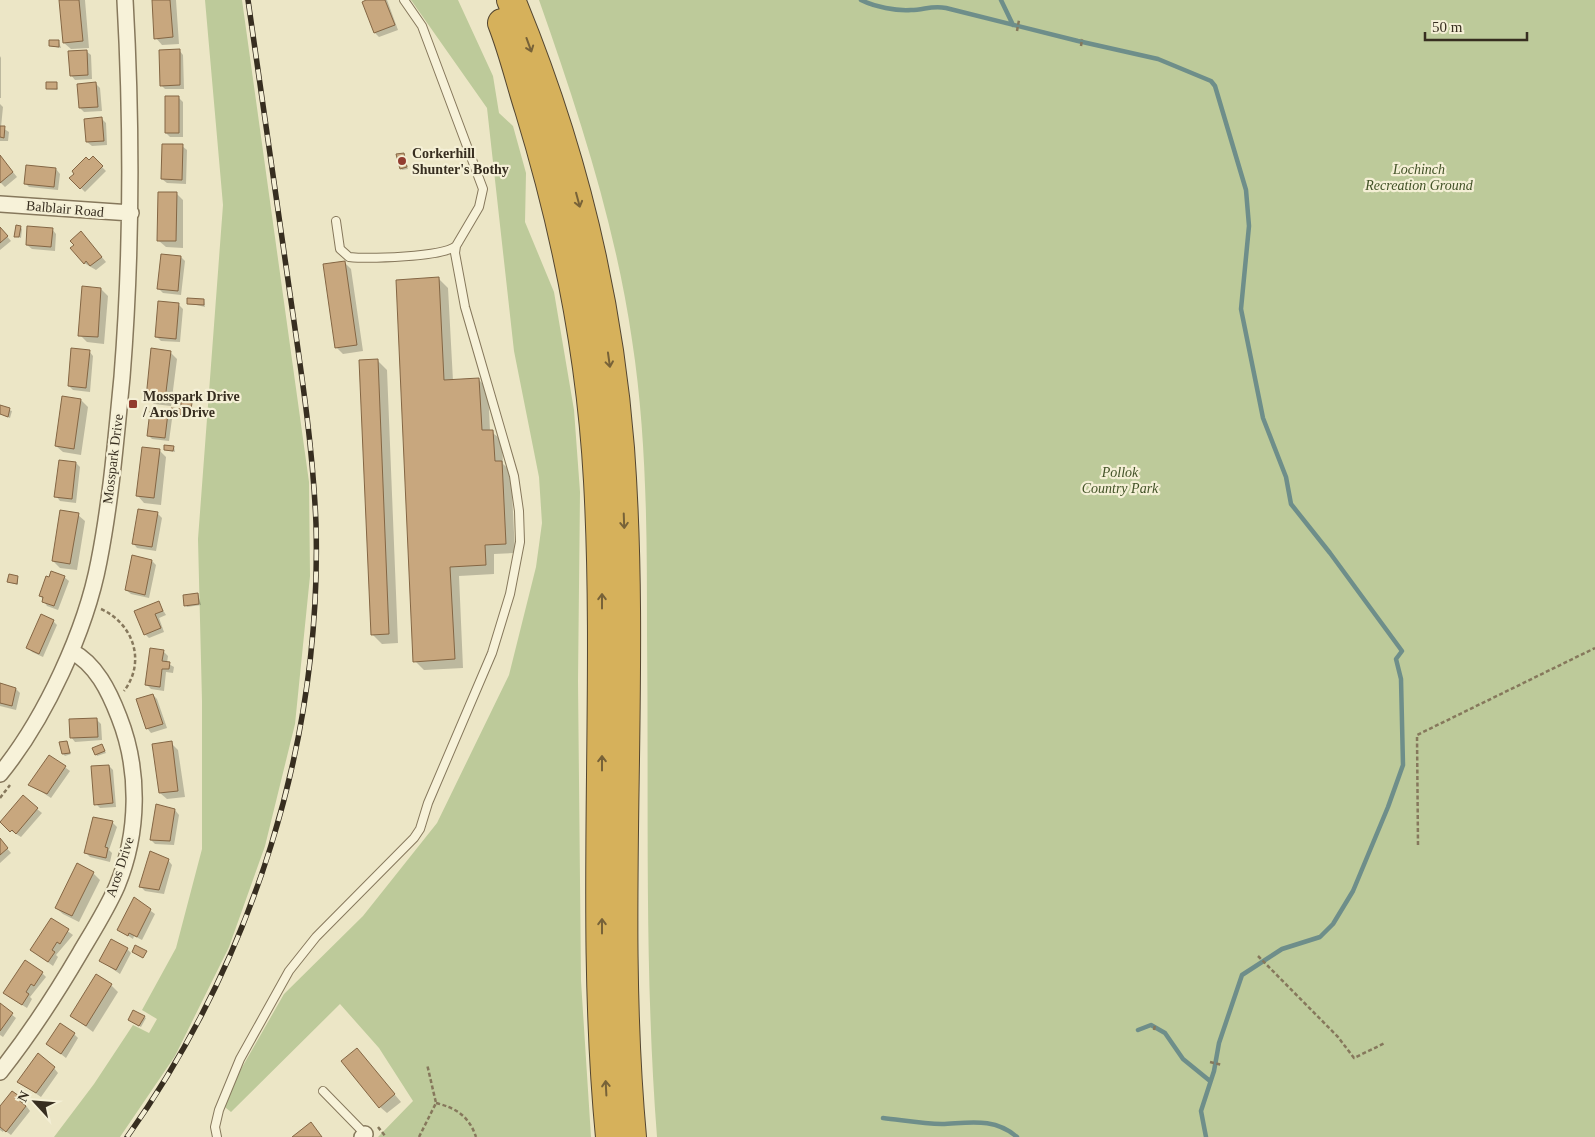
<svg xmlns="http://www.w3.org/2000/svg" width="1595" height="1137" font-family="Georgia,serif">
<rect width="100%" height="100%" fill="#ece6c6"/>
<path fill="#bdca9a" d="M205,0h37l67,482 1,94 -15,148 -30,122 -36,101 -54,109 -55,81h-66l40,-53 39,-59 16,8 8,-14 -15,-9 34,-62 26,-99v-148l-4,-162 25,-334z
M411,0h47l35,76 6,37 14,13 13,47 -1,49 29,70 20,118 6,82 -2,189 3,300 10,156h-213l35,-36 -34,-53 -39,-44 -109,108 -10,-8 63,-110 79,-78 74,-93 72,-148 27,-108 6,-44 -3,-46 -25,-126 -27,-243z
M539,0h1056v1137h-938c-13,-167 -8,-335 -10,-503 0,-98 0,-197 -15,-294 -17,-117 -54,-229 -93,-340z"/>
<path fill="#0003" d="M60,0h25l4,48 -18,1 -7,-6z
M153,0h23l3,44 -17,1 -6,-7z
M369,0h18l11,30 -19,7 -4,-4z
M59,42l2,6 -11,-2z
M179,50l4,5 1,34h-19l-4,-4z
M86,51l5,4 1,24 -17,1 -4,-5z
M0,56l1,2v40h-1z
M56,83l2,7 -11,-1z
M96,84l4,4 2,23 -18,1 -4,-4z
M178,97l5,5v35h-13l-4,-4z
M0,104l3,3 -2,20 8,5 -1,9h-8z
M101,118l5,5 1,22 -15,1 -5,-4z
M182,146l5,4 -1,34 -19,-1 -5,-4z
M404,154l4,15 -6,1 -1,-2z
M0,156l17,21 -12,10 -5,-5z
M93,158l13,13 -21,21 -14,-14z
M56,169l4,5 -2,16 -29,-3 -4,-4z
M176,193l7,7v48l-17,-1 -7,-6z
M20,227l2,2 -1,9 -6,-2z
M0,228l11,13 -11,9z
M52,229l4,5 -1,17 -23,-2 -5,-4z
M85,237l21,25 -10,8 -12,-7z
M181,257l4,4 -4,34 -18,-2 -5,-5z
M344,262l7,7 12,82 -20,3 -7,-7z
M439,279l9,9 5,93 26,-1 9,9 2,42 12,9 1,24 8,7 4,82 -21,1v20l-35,2 4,92 -39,2 -9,-9z
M101,289l7,7 -4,48 -17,-2 -7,-7z
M204,300l1,7 -17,-4z
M178,304l5,5 -3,33 -19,-1 -5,-5z
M89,351l4,5 -3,36 -17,-2 -4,-4z
M170,352l7,7 -6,47 -17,-2 -7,-7z
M378,361l9,9 11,273 -16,1 -10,-10z
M81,400l7,7 -7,48 -18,-3 -7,-6z
M191,404l2,6 -11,-2z
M1,407l11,4 -2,7 -10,-4z
M182,411l1,5 -11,-3z
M167,414l5,5 -3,22 -17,-2 -4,-4z
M174,447l1,5 -10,-2z
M159,450l7,7 -5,48 -17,-2 -6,-7z
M76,463l4,4 -4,36 -16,-2 -4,-5z
M158,514l4,4 -6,33 -19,-3 -4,-5z
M78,515l7,6 -8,49 -17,-2 -7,-7z
M152,561l4,4 -7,33 -18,-4 -5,-4z
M18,577v8l-10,-3z
M64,577l5,4 -11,29 -11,-4 -7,-11 10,-16z
M198,594l3,11 -14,2 -1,-2z
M158,602l8,13 -7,3 5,14 -15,6 -4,-4z
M53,621l4,4 -14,32 -11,-5 -4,-4z
M163,651l5,5 -1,7 7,4 -1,6 -7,-1 -2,19 -13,-2 -4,-4z
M0,685l16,4 4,4 -4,17 -16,-4z
M153,695l4,4 10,29 -16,5 -4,-5z
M96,719l5,5 1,16 -27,2 -4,-5z
M67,742l4,12 -6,2 -2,-2z
M171,743l7,7 7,47 -18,2 -7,-6z
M102,745l4,8 -9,3 -1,-2z
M50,756l20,15 -19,27 -21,-14z
M109,766l4,4 3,37 -16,1 -4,-4z
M37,809l5,4 -21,24 -16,-10z
M175,810l4,5 -5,30 -19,-1 -4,-4z
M112,822l5,5 -8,23 3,3 -2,9 -20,-5 -4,-4z
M0,840l11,13 -11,10z
M168,860l4,5 -8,29 -19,-3 -5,-5z
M93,873l7,7 -21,42 -16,-8 -7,-6z
M134,899l21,15 -13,26 -8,-4 -1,3 -15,-10z
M51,919l22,16 -17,20 2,2 -5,9 -22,-16z
M127,949l4,4 -11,21 -19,-13z
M42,973l4,4 -16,20 2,2 -5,9 -18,-11z
M111,985l7,7 -25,40 -21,-16z
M0,1005l16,13 -13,19 -3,-2z
M144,1017l2,1 -5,9 -12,-7z
M74,1034l4,4 -12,20 -18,-14z
M363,1057l38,45 -14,11 -7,-6z
M54,1068l4,5 -17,24 -22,-15z
M21,1099l9,12 -19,24 -7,-5 -1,2 -3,-2v-22z"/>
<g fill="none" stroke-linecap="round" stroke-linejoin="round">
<path stroke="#6e8e8a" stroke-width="4.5" d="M861,0c14,7 35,11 50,10 13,0 21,-5 35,-2l132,33 80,18 53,22 4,5 31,104 3,36 -8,83 22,109 23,59 5,27 39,49 72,98 -6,8 5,20 2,86 -15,42 -35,84 -20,33 -13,13 -38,12 -40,26 -23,68 -5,28 -13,40 5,26
M1001,0l12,25
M1138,1030l13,-5 14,8 18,26 27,22
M883,1118c19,2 39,6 59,6 27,-1 52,-7 75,13"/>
</g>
<path fill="#c8a77e" stroke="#846644" d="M59,0h20l4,41 -20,2z
M152,0h18l3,37 -19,2z
M366,0h19l10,25 -21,8 -12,-31z
M49,40h10v7l-10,-1z
M180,49v36l-20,1 -1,-36z
M87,50l1,25 -18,1 -2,-25z
M46,82h11v7h-11z
M96,82l2,25 -19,1 -2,-24z
M165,96h14v37h-14z
M102,117l2,24 -18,1 -2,-23z
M0,126h5l-1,12 -4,-1z
M162,144h21l-1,36 -21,-1z
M404,153l3,14 -7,2 -4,-15z
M0,155l13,17 -13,11z
M93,156l10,10 -23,23 -11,-11 5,-4 -2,-3 14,-14 3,3z
M26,165l30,3 -2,19 -30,-3z
M158,192h19l-1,49h-19z
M16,225l5,1 -2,11h-5z
M27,226l26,2 -2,19 -25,-2z
M0,227l8,9 -8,7z
M81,231l21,26 -12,9 -4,-5 -2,3 -14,-16 4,-3 -4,-4z
M161,254l20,2 -3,35 -21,-2z
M345,261l12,84 -22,3 -12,-84z
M439,277l5,103 35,-2 3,52h11l2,31h7l4,83 -21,1 1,20 -36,2 5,92 -42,3 -17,-382z
M82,286l19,2 -3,49 -20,-1z
M187,298l17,1v6l-17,-1z
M158,301l21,2 -3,36 -21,-2z
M71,348l19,2 -4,38 -18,-2z
M151,348l20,3 -6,49 -19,-2z
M378,359l11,275 -18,1 -12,-275z
M62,396l19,3 -7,50 -19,-3z
M181,402l11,1 -1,6 -10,-1z
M0,405l10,3 -2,9 -8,-3z
M171,408l11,1 -1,6 -11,-2z
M150,411l18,2 -3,25 -18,-2z
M164,445l10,1 -1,5 -9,-1z
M142,447l18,2 -6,49 -18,-2z
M59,460l17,2 -4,37 -18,-2z
M138,509l20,3 -6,35 -20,-3z
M60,510l19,3 -9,51 -18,-3z
M132,555l20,5 -7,35 -20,-5z
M51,571l14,5 -11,30 -12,-4 1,-5 -4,-1 7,-20 3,1z
M9,574l9,2 -1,8 -10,-2z
M198,593l1,11 -15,2 -1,-11z
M159,601l4,10 -8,3 6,14 -17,7 -10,-24z
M41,614l13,6 -15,34 -13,-6z
M150,648l14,2 -2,11 8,1 -1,7h-7l-2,18 -15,-2z
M0,683l16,5 -4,18 -12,-3z
M153,694l10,30 -17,5 -10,-30z
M97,718l1,19 -28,1 -1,-19z
M67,741l3,12 -8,1 -3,-12z
M172,741l6,50 -19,2 -7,-49z
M102,744l3,7 -10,4 -3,-7z
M49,755l17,11 -19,28 -19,-9z
M109,765l4,38 -19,2 -3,-39z
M23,795l15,13 -22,26 -4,-4 -2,2 -10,-10z
M156,804l19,5 -5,32 -20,-1z
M93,817l20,4 -8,26 3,1 -2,10 -22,-5z
M0,838l8,10 -8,7z
M150,851l19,8 -10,31 -20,-3z
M77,863l17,9 -22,44 -17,-8z
M134,897l17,12 -14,28 -8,-4 -1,3 -11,-6z
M51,918l18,11 -9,15 -3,-2 -5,8 3,2 -7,10 -18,-12z
M111,939l17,9 -12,22 -17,-9z
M135,945l12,6 -4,7 -11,-6z
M25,960l18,12 -9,14 -3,-2 -5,8 3,2 -7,11 -19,-12z
M96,974l16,10 -26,42 -16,-10z
M0,1003l13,10 -13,18z
M133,1010l12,6 -6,10 -11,-6z
M60,1023l15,10 -14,21 -15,-10z
M357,1048l38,46 -16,14 -38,-47z
M38,1053l17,14 -19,26 -19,-11z
M12,1091l10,7 -2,3 6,5 -20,26 -6,-5v-21z
M311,1122l11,15h-30z"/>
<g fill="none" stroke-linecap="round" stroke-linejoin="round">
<g stroke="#86785c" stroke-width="10">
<path id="service" d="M336,221l4,28 9,8c19,2 94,0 107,-11
M323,1091l42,43
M217,1137l-2,-10 4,-17 21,-51 49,-88 27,-34 98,-99 6,-9 8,-26 64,-150 18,-59 10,-52 -1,-31 -5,-35 -49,-169 -10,-54 1,-7 23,-39 4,-18 -61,-163 -18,-26"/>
</g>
<g stroke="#86785c" stroke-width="18">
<path id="minor" d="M0,204l131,9
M0,774c45,-55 86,-144 99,-213 12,-61 17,-123 23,-184 10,-126 10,-251 3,-377
M0,1072c30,-38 56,-78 80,-119 13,-22 27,-44 37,-67 22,-53 23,-116 2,-169 -10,-26 -23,-53 -48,-66
M362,1137l3,-3"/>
</g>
<g stroke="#544630" stroke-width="30">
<path id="motorway" d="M511,0c59,142 97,295 109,448 17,229 -9,460 12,689
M502,23c11,28 18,58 27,86 37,121 62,245 69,372 12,218 -9,438 12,656"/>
</g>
<path stroke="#86785c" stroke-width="2.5" stroke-dasharray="4 2.5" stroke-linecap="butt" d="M1017,31l2,-11
M1081,46l1,-7
M101,609c33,15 45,53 23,82
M0,798l10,-13
M1418,845l-1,-110 178,-87
M1258,956l80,81 16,21 31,-15
M1154,1030l1,-5
M1210,1062l12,3
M436,1103c20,5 33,13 40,34
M378,1127l8,10
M419,1137l17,-34 -9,-39"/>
<use href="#service" stroke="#f7f2d9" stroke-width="8"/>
<use href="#minor" stroke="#f7f2d9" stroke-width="15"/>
<use href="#motorway" stroke="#d6b15b" stroke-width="28"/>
<g stroke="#372e20" stroke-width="5.5">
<path id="rail" d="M127,1137c126,-177 195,-396 189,-613 -3,-77 -15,-154 -26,-230 -14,-98 -28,-196 -42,-294"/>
</g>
<use href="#rail" stroke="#f4efd5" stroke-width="4" stroke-dasharray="11" stroke-linecap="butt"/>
</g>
<defs><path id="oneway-shaft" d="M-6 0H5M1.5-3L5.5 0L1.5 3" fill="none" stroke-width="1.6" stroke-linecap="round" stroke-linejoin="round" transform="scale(1.25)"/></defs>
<g stroke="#776238">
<use href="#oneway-shaft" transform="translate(529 45) rotate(70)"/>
<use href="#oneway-shaft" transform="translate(578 200) rotate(75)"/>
<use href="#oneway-shaft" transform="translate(609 360) rotate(82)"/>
<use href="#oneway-shaft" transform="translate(624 521) rotate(88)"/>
<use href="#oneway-shaft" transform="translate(602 601) rotate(-90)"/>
<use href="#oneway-shaft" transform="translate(602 763) rotate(-90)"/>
<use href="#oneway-shaft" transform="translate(602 926) rotate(-90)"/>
<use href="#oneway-shaft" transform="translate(606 1088) rotate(-93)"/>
</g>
<g fill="#923d30" stroke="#f4efd5" stroke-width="2">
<circle cx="402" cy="161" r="5"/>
<rect x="128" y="399" width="10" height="10" rx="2.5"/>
</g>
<g text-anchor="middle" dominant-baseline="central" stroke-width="4.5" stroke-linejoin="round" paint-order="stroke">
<g font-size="14" font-weight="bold" fill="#372e20" stroke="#f4efd5" text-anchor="start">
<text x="412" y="153">Corkerhill<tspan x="412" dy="16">Shunter's Bothy</tspan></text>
<text x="143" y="396">Mosspark Drive<tspan x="143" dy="16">/ Aros Drive</tspan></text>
</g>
<g font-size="14" font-style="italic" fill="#425227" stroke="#f4efd5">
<text x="1419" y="169">Lochinch<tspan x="1419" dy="16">Recreation Ground</tspan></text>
<text x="1120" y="472">Pollok<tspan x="1120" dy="16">Country Park</tspan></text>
</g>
<g font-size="14" fill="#372e20" stroke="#f4efd5">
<text transform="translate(65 209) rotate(5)">Balblair Road</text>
<text transform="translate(113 459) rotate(-83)">Mosspark Drive</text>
<text transform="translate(120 867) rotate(-72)">Aros Drive</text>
</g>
</g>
<g transform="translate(35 1102) rotate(296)" stroke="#f4efd5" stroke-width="4" paint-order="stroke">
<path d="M0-4L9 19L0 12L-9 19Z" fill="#372e20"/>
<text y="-8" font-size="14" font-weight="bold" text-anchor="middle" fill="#372e20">N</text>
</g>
<path d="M1425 32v8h102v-8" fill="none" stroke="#372e20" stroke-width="2.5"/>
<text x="1432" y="32" font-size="15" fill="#372e20" stroke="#f4efd5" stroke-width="4" paint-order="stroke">50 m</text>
</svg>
